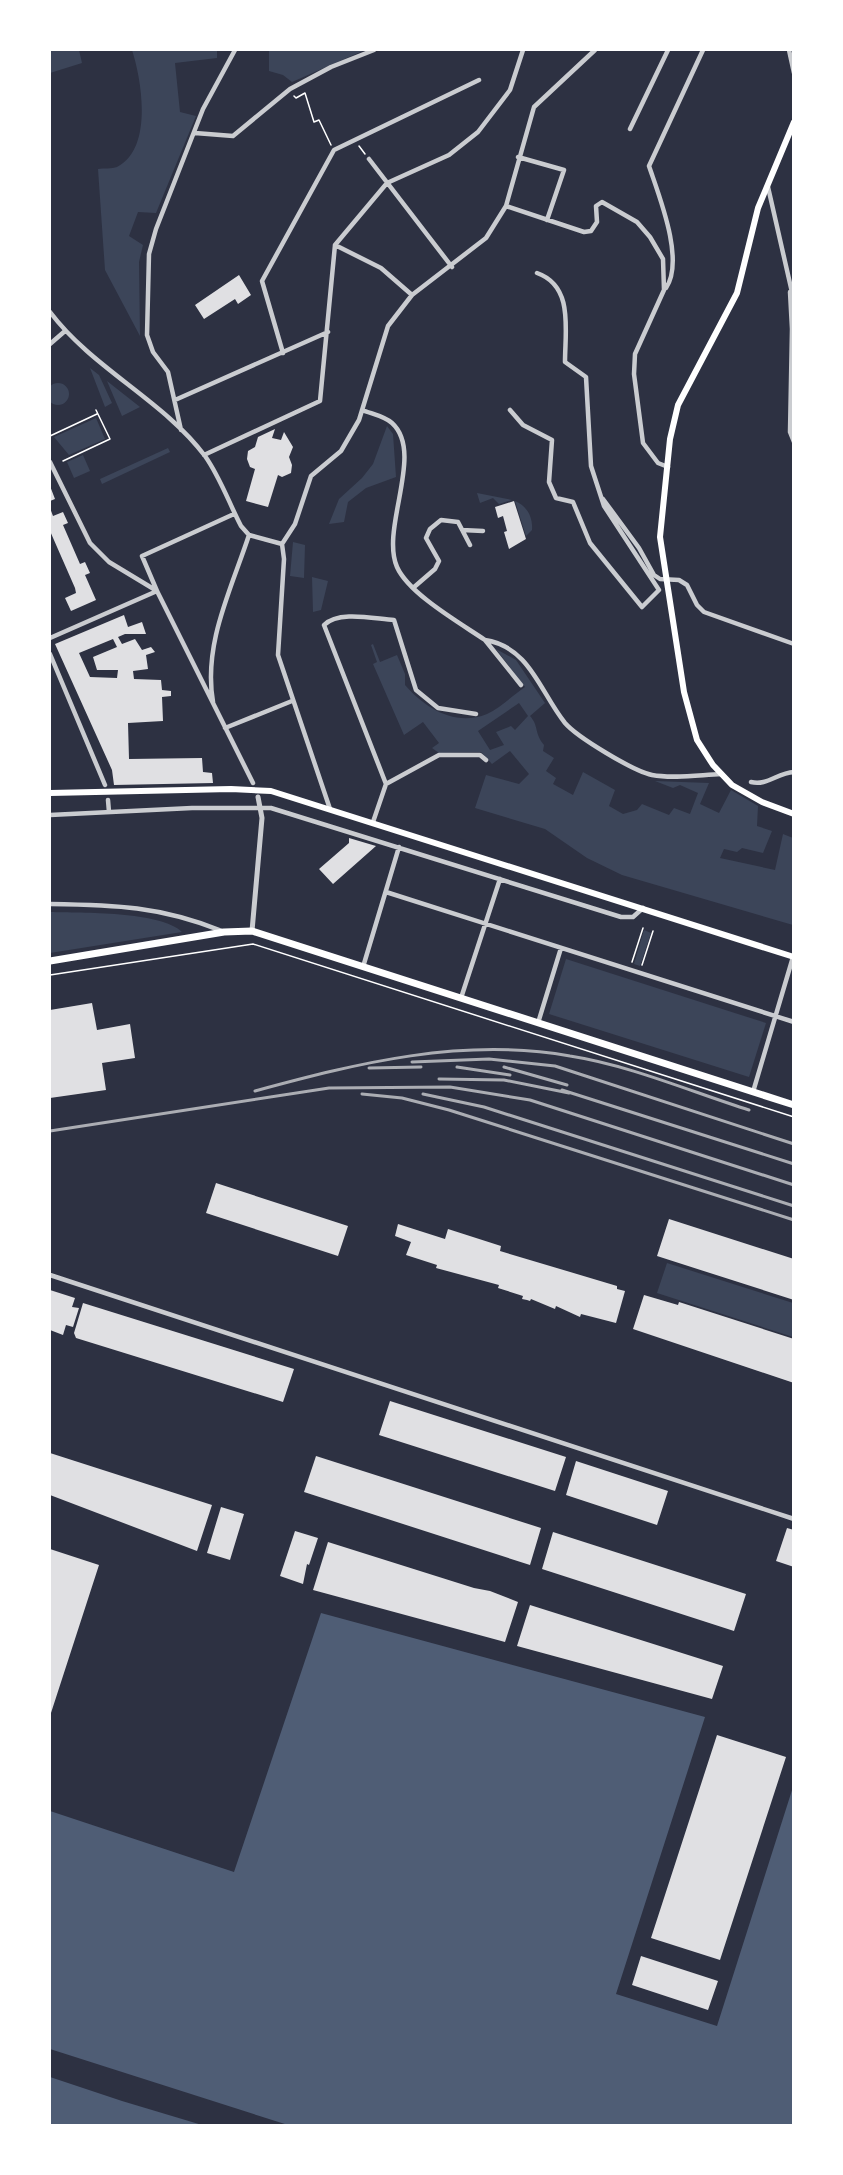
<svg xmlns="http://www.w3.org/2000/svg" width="843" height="2175" font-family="'Sofia Sans Condensed',sans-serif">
<rect width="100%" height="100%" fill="#2d3142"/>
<path fill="#3c4559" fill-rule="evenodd" d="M50,50h29l3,13 -32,10z
M132,50h85v8l-42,5 5,49 16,4 -40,97 -18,-1 -9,24 14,9 -4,17 1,74 -35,-66 -7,-101c6,-1 14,0 19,-2 36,-18 25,-86 15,-117z
M269,50h96l-73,32 -9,-7 -14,-4z
M90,368l9,7 13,28 -7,4z
M107,381l33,26 -18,9z
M47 394a11 11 0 1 1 22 0a11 11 0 1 1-22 0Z
M96,418l9,21 -36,16 -15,-18z
M387,426l6,8 3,43 -30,11 -18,14 -4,20 -15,2 10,-25 23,-21 11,-14z
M168,448l2,4 -68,32 -2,-5z
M83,455l7,16 -16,7 -7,-16z
M477,493l35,7 -13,4 -6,-6 -13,5z
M515,501c12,5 18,16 17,29l-6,6z
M293,542l12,3 -1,33 -14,-2z
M312,577l16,4 -7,29 -8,2z
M373,644l7,18 17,-7 8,19v11c20,23 50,42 82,29 13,-6 26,-19 38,-27l-29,-38 20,11 29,43 -15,13c9,10 4,17 14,29l-1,6 11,7 -8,13 10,7 -3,6 20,11 10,-23 32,18 -6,16 14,8 14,-4 5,-6 27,11 5,-7 16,6 8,-21 -18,-8 -7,3 -18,-7 54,2 -9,21 19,9 12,-23 27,16 -1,20 15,5 -9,22 -21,-5 -5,4 -13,-3 -4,9 55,12 8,-36 10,4v87l-171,-50 -35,-17 -42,-29 -70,-21 11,-33 33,9 10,-10 -19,-23 -18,13 -11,-12 -42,1 -7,-5 7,-5 -16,-21 -19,13 -31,-71 4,-2 -6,-17zM519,703l9,13 -13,14 -4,-4 -15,6 8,13 -14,5 -12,-19z
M50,912c31,1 111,-1 132,20l-132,21z
M644,930l7,3 -11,33 -6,-2z
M566,959l200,64 -17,54 -200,-63z
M667,1263l126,40v34l-136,-44z"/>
<path fill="#4f5d75" d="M321,1613l384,104 -89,277 101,32 76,-239v338l-743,1v-315l184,61z"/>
<path fill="#2d3142" d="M50,2049l238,76h-86l-80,-24 -72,-24z"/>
<path fill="#e0e0e3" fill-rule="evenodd" d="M239,275l12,20 -13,9 -3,-5 -31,20 -9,-14z
M275,429l-3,9 9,2 3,-8 9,15 -4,10 3,8 -1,8 -9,4 -4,-2 -10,32 -22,-6 9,-32 -5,-2 -3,-8 1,-8 7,-4 3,-10z
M50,486l5,13 -5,2z
M514,501l12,38 -17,10 -5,-17 3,-1 -4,-15 -5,2 -3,-11z
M50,508l3,8 10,-4 5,11 -5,2 17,39 5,-2 5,11 -5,2 11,25 -25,11 -6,-13 11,-5 -1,-5 -25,-57z
M124,615l4,12 14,-5 4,12h-21l-7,3 4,7 13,-5 7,11 9,-3 4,5 -9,3 2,14 -15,2 1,8 27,1 1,10 9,1v5l-9,1 1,24 -35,2 1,36 73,-1 1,14 9,1 1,10 -99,2 -2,-15 -57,-126zM113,639l4,8 -24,10 4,13h21l-1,8 -27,-1 -11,-24z
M349,838l27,8 -43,38 -14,-15 30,-26z
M92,1003l5,27 33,-6 5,34 -33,5 4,27 -56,8v-88z
M216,1183l132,43 -10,30 -132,-43z
M669,1219l125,40v41l-137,-44z
M398,1224l47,15 3,-10 53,17 -1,5 117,35v3l8,2 -9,32 -35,-9 -1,3 -24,-11 -1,3 -24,-10 -1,2 -3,-1 -5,-1 1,-3 -25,-8 1,-3 -63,-17 1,-3 -31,-10 5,-13 -16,-6z
M50,1290l25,8 -3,9 7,1 -6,19 -7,-2 -3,10 -13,-5z
M644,1295l34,10 1,-3 115,37v44l-161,-54z
M83,1303l211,66 -11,33 -207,-64 -2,-5z
M390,1401l176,56 -11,34 -176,-56z
M50,1453l162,52 -15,46 -147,-56z
M316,1456l225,72 -11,37 -226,-73z
M576,1461l92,30 -11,34 -91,-30z
M221,1507l23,7 -14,46 -23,-7z
M787,1528l7,2v37l-18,-6z
M295,1531l23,7 -9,27 -2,-1 -4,20 -23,-8z
M553,1532l193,62 -12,37 -192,-62z
M328,1542l146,46 16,3 28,11 -13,40 -192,-52z
M50,1549l49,16 -49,151z
M530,1605l193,61 -11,33 -195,-53z
M717,1735l69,22 -66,203 -69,-22z
M641,1956l77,25 -10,29 -76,-25z"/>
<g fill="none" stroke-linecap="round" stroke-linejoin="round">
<path stroke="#fff" stroke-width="1.5" d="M294,96l2,2 9,-5 9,29 5,-2 12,25
M359,146l6,8
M50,436l47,-22
M63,461l47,-22 -14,-29
M632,962l11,-34
M642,965l11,-34
M50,975l203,-31 541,173"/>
<path stroke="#caccd0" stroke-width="4.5" d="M789,50l5,23
M630,129l38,-79
M195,133l38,3 57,-47 41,-22 43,-17
M518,157l46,13 -17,50
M369,159l83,108
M768,187l26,114
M506,206l28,-99 61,-57
M335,245l46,23 31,27
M666,288c19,-28 -7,-92 -17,-122l54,-116
M790,292l2,37 -2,103 4,10
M50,312c43,57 113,88 155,144 15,21 24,47 36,70l8,9 33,9
M50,344l15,-13
M283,353l-21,-72 72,-131 145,-70
M175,400l153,-68
M362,410c10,4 22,6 30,13 33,30 -12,105 5,144 12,27 63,56 88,73 45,7 55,52 80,83 12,14 68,48 87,52 21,4 47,0 69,-1
M510,410l13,15 29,15 -3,42 7,16 17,4 17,41 52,64 17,-17 -55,-84 -13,-40 -5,-89 -21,-15c0,-32 9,-76 -28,-89
M181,430l-13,-58 -15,-20 -6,-17 2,-81 7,-25 47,-120 32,-59
M204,455l116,-54 15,-156 52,-62 62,-28 29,-23 32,-42 13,-40
M50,462l40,81 19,19 48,29
M603,499l36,49 15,27 6,4 19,1 8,5 10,20 7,7 90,32
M234,514l-92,42 15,35 96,192
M462,530l21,1
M282,544l13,-20 16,-48 30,-25 18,-31 29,-94 24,-31 74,-57 20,-32 78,26 7,-1 6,-9 -1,-16 6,-4 35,20 13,15 13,22 1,31 -29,64 -1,20 9,69 15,20 10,4
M282,544l2,15 -6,96 52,154
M413,588l22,-19 4,-8 -13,-23 4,-9 11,-9 17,2 12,23
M50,638l107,-47
M485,640l36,45
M50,654l55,131
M213,702c-10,-58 18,-112 36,-167
M225,728l67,-27
M751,782c16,4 26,-9 43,-10
M386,784l53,-29h41l6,5
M108,800l1,12
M50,815l142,-7h79l350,109h12l10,-9
M373,822l13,-38 -62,-159c15,-15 51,-6 70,-5l22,70 22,18 38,6
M386,892l408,130
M50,904c65,1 110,2 172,27
M363,967l36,-120
M461,998l39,-119
M538,1023l23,-75
M753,1092l40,-135
M50,1275l744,244"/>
<path stroke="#caccd0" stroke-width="5" d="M252,931l10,-113 -4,-21"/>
<path stroke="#fff" stroke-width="6" d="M794,122l-36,86 -21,85 -59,112 -8,34 -10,98 24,155 13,48 16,25 19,20 30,17 32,12
M50,793l181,-4 40,2 523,166"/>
<path stroke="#fff" stroke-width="7" d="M50,961l174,-29 28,-1 542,174"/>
<path stroke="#abadb3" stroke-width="3" d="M412,1062l77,-3 66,7 239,78
M457,1067l53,8
M504,1067l63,18
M369,1068l52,-1
M439,1079l65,1 65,13
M562,1090l232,74
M255,1091c103,-28 207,-54 315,-35 59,9 122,36 179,54
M362,1094l40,4 47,12 345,110
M423,1094l61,13 310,99
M50,1131l279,-43 121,-1 80,13 264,85"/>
</g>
<rect width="843" height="2175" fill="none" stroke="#ffffff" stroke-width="102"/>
</svg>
